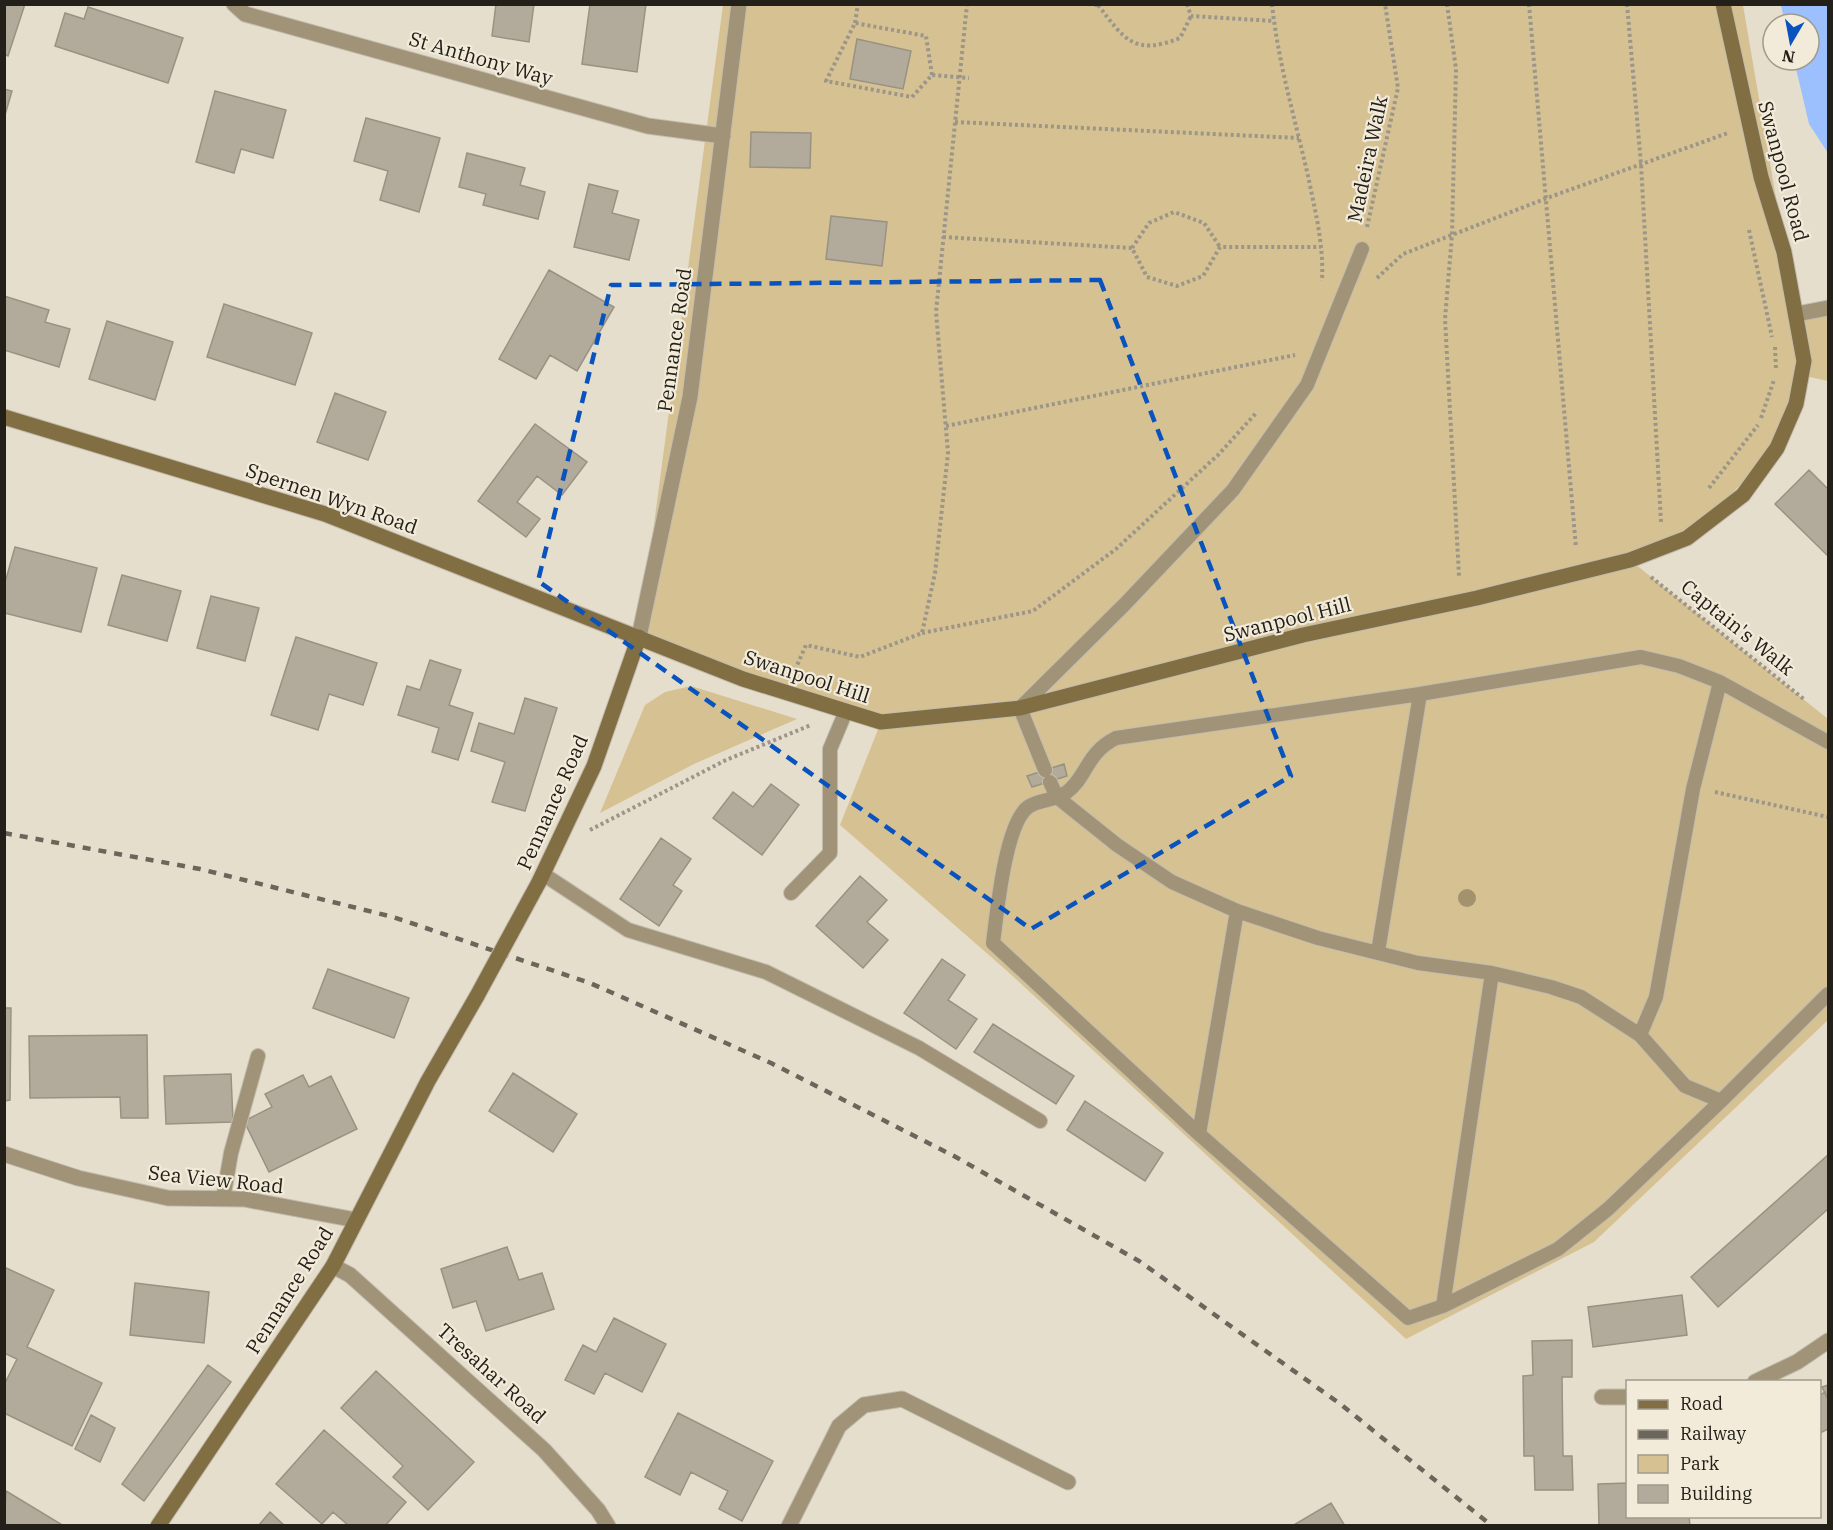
<svg xmlns="http://www.w3.org/2000/svg" width="1833" height="1530" font-family="'IBM Plex Serif',serif">
<rect width="100%" height="100%" fill="#e6decd"/>
<path fill="#d6c192" d="M723,5h1020l54,316 31,-13v73l-27,-6 -24,73 -90,90 -57,22 198,159v301l-234,222 -188,97 -400,-369 -166,-145 41,-103 -242,-85z
M691,686l106,33 -103,45 -94,49 45,-108 20,-13z"/>
<path fill="#9bc0fd" d="M1781,5h47v148l-19,-29 -15,-64h15v-36h-24z"/>
<path fill="#b2ab9b" stroke="#999283" stroke-width="1.5" d="M4,4h21l-17,52 -4,-2z
M496,4h38l-5,38 -37,-6z
M590,4h56l-9,68 -55,-8z
M88,7l95,31 -15,45 -113,-37 10,-33 19,6z
M857,39l54,12 -8,38 -53,-10z
M4,89l8,2 -7,24h-1z
M215,91l71,19 -13,48 -32,-9 -7,24 -38,-11z
M366,118l74,20 -21,74 -39,-12 8,-29 -34,-10z
M751,132l60,1 -1,35 -60,-1z
M467,153l58,15 -5,17 25,7 -7,27 -55,-14 3,-11 -27,-7z
M589,184l29,7 -6,22 27,7 -10,40 -55,-13z
M831,216l56,6 -5,44 -56,-7z
M549,270l65,37 -37,64 -27,-16 -14,24 -37,-20z
M4,296l45,14 -4,12 25,7 -11,38 -55,-17z
M224,304l88,29 -17,52 -88,-28z
M107,321l66,21 -18,58 -66,-21z
M335,393l51,19 -18,48 -51,-18z
M535,424l52,38 -25,33 -25,-19 -20,26 23,17 -14,18 -48,-36z
M1809,470l19,19v67l-53,-52z
M15,547l82,21 -16,64 -77,-19v-27z
M122,575l59,16 -14,50 -59,-16z
M211,596l48,12 -14,53 -48,-13z
M296,637l81,26 -14,42 -34,-11 -11,36 -47,-15z
M430,660l31,10 -12,35 24,8 -15,47 -26,-8 7,-24 -41,-13 9,-29 13,4z
M525,698l32,10 -32,103 -33,-9 13,-40 -34,-11 8,-28 35,11z
M1064,764l3,12 -35,11 -5,-11z
M771,784l28,21 -37,50 -49,-37 20,-26 20,15z
M661,838l30,21 -18,26 9,6 -23,35 -39,-27z
M860,876l27,24 -20,22 21,18 -25,28 -47,-42z
M942,959l23,16 -17,25 29,19 -21,30 -52,-36z
M328,969l81,29 -15,40 -81,-30z
M4,1008h7l-1,92 -6,1z
M993,1024l81,52 -18,28 -82,-52z
M147,1035l1,83h-27l-1,-21 -90,1 -1,-62z
M513,1073l64,41 -24,38 -64,-41z
M231,1074l2,48 -67,2 -2,-48z
M303,1075l6,12 22,-11 26,53 -88,43 -25,-51 28,-14 -7,-13z
M1085,1101l78,52 -18,28 -78,-51z
M1828,1155v54l-110,98 -27,-30z
M507,1247l12,33 23,-7 12,36 -68,22 -10,-30 -23,7 -12,-39z
M4,1267l50,23 -27,57 75,36 -30,63 -68,-33v-28l13,-26 -13,-6z
M135,1283l74,9 -5,51 -74,-8z
M1682,1295l5,40 -94,12 -5,-40z
M614,1318l52,26 -24,48 -37,-19 -11,21 -29,-14 18,-35 13,7z
M1572,1340v37h-10l1,79h9l1,34h-38l-1,-34h-10l-1,-80 10,-1 -1,-34z
M208,1365l23,17 -87,119 -22,-17z
M376,1371l98,91 -46,48 -35,-33 10,-11 -62,-58z
M1828,1385v15l-6,-13z
M1825,1392l3,8v29l-8,4v-38z
M678,1413l95,48 -31,60 -23,-12 9,-18 -37,-19 -11,23 -35,-18z
M91,1415l24,13 -15,34 -25,-13z
M324,1430l82,72 -21,24h-36l-16,-14 -11,12 -46,-40z
M1628,1483v33h61l1,10h-91l-1,-42z
M6,1491l58,35h-60z
M1331,1503l14,23h-53z
M270,1512l15,14h-27z"/>
<g fill="none" stroke-linecap="round" stroke-linejoin="round">
<g stroke="#c3bcad" stroke-width="16">
<path id="lane" d="M1720,682l108,60
M1045,770l-25,-62 105,-104 108,-114 74,-105 55,-136
M1050,782l7,15 60,48 55,37 65,29 81,27 100,25 74,10 59,14 30,10 59,38 45,51 36,15 107,-107
M543,874l85,56 138,42 153,76 121,73
M791,893l39,-40v-104l16,-38
M1237,911l-38,223 209,184 35,-12 49,-333
M1378,952l42,-258
M1199,1134l-206,-191c4,-30 12,-119 35,-136 11,-8 28,-6 39,-15 20,-15 19,-39 49,-54l304,-44 221,-37 38,9 41,16 -27,107 -37,208 -16,38
M223,1199l8,-46 27,-97
M1443,1306l115,-57 50,-40 113,-108"/>
</g>
<g stroke="#c3bcad" stroke-width="17">
<path id="street" d="M234,4l11,10 403,112 75,10
M1797,314l31,-6
M639,637l51,-240 49,-393
M4,1154l74,24 90,20 76,1 112,21
M333,1266l17,9 194,175 54,60 10,16
M1755,1382l42,-20 31,-21
M1602,1397h26
M789,1526l50,-100 25,-21 38,-6 166,83"/>
</g>
<g stroke="#c3bcad" stroke-width="17">
<path id="secondary" d="M4,417l321,97 418,165 138,43 139,-14 283,-73 174,-37 153,-38 57,-22 56,-43 34,-47 19,-44 8,-43 -20,-109 -23,-75 -38,-173
M539,882l55,-116 45,-129
M158,1526l175,-260 95,-185 49,-85"/>
</g>
<path stroke="#9c9689" stroke-width="4" stroke-dasharray="3 3" stroke-linecap="butt" d="M1088,4l10,1
M1187,4l4,12 83,5
M1272,4c6,58 23,115 36,172 7,34 16,69 14,105
M1447,4l9,65 -4,166 -7,84 14,257
M1529,4l47,544
M1627,4l14,160 20,358
M1098,5c27,35 36,51 82,33l11,-22
M855,23l3,-19
M932,75l-6,-39 -71,-13 -29,58 86,16 20,-22 37,3
M955,122l344,16
M1367,227l31,-139 -13,-84
M1749,230l23,107
M943,237l189,11 15,29 30,9 26,-10 17,-29h101
M1132,248l17,-25 25,-11 30,11 16,24
M1377,278l26,-24 144,-56 181,-65
M1775,347l1,23
M1761,418l13,-38
M946,426l349,-71
M1709,488l49,-63
M1651,577l154,123
M922,633l111,-22 83,-62 103,-95 38,-42
M795,670l11,-25 54,12 62,-24 13,-60 13,-120 -12,-141 31,-308
M1715,792l113,25
M590,830l136,-70 85,-35"/>
<use href="#lane" stroke="#a09377" stroke-width="14"/>
<use href="#street" stroke="#a09377" stroke-width="15"/>
<use href="#secondary" stroke="#816e43" stroke-width="15"/>
<path stroke="#6b665c" stroke-width="4.5" stroke-dasharray="8 8" stroke-linecap="butt" d="M4,833l196,36 193,48 197,66 181,80 183,93 185,105 200,142 153,123"/>
<g stroke="#c3bcad" stroke-width="17" stroke-linecap="butt">
<path id="secondary-bridge" d="M477,996l62,-114"/>
</g>
<use href="#secondary-bridge" stroke="#816e43" stroke-width="15"/>
</g>
<circle fill="#a2926e" cx="1467" cy="898" r="9"/>
<path fill="none" stroke="#0853bd" stroke-width="4.5" stroke-dasharray="12 8" stroke-linejoin="round" d="M1100,280l191,496 -260,153 -493,-348 73,-296z"/>
<g text-anchor="middle" dominant-baseline="central" stroke-width="4.5" stroke-linejoin="round" paint-order="stroke">
<g font-size="20" fill="#23201a" stroke="#f3ebda">
<text transform="translate(481 58) rotate(16)">St Anthony Way</text>
<text transform="translate(1367 159) rotate(-78)">Madeira Walk</text>
<text transform="translate(1784 171) rotate(75)">Swanpool Road</text>
<text transform="translate(674 340) rotate(-82)">Pennance Road</text>
<text transform="translate(332 498) rotate(19)">Spernen Wyn Road</text>
<text transform="translate(1287 619) rotate(-14)">Swanpool Hill</text>
<text transform="translate(1738 627) rotate(39)">Captain's Walk</text>
<text transform="translate(807 676) rotate(18)">Swanpool Hill</text>
<text transform="translate(552 802) rotate(-66)">Pennance Road</text>
<text transform="translate(216 1179) rotate(6)">Sea View Road</text>
<text transform="translate(289 1290) rotate(-58)">Pennance Road</text>
<text transform="translate(492 1373) rotate(42)">Tresahar Road</text>
</g>
</g>
<rect width="1833" height="1530" fill="none" stroke="#23201a" stroke-width="12"/>
<rect x="1626" y="1380" width="195" height="138" fill="#f3ebda" stroke="#a09a8d" stroke-width="1.5"/>
<rect x="1638" y="1400" width="30" height="9" fill="#816e43" stroke="#a09a8d" stroke-width="1.5"/>
<text x="1680" y="1410" font-size="18" fill="#23201a">Road</text>
<rect x="1638" y="1430" width="30" height="9" fill="#6b665c" stroke="#a09a8d" stroke-width="1.5"/>
<text x="1680" y="1440" font-size="18" fill="#23201a">Railway</text>
<rect x="1638" y="1455" width="30" height="18" fill="#d6c192" stroke="#a09a8d" stroke-width="1.5"/>
<text x="1680" y="1470" font-size="18" fill="#23201a">Park</text>
<rect x="1638" y="1485" width="30" height="18" fill="#b2ab9b" stroke="#a09a8d" stroke-width="1.5"/>
<text x="1680" y="1500" font-size="18" fill="#23201a">Building</text>
<g transform="translate(1791 42) rotate(190)"><circle r="28" fill="#f3ebda" stroke="#a09a8d" stroke-width="1.5"/>
<path d="M0-4.5L10 22L0 15L-10 22Z" fill="#0853bd"/>
<text y="-9" font-size="16" font-weight="bold" text-anchor="middle" fill="#23201a">N</text>
</g>
</svg>
